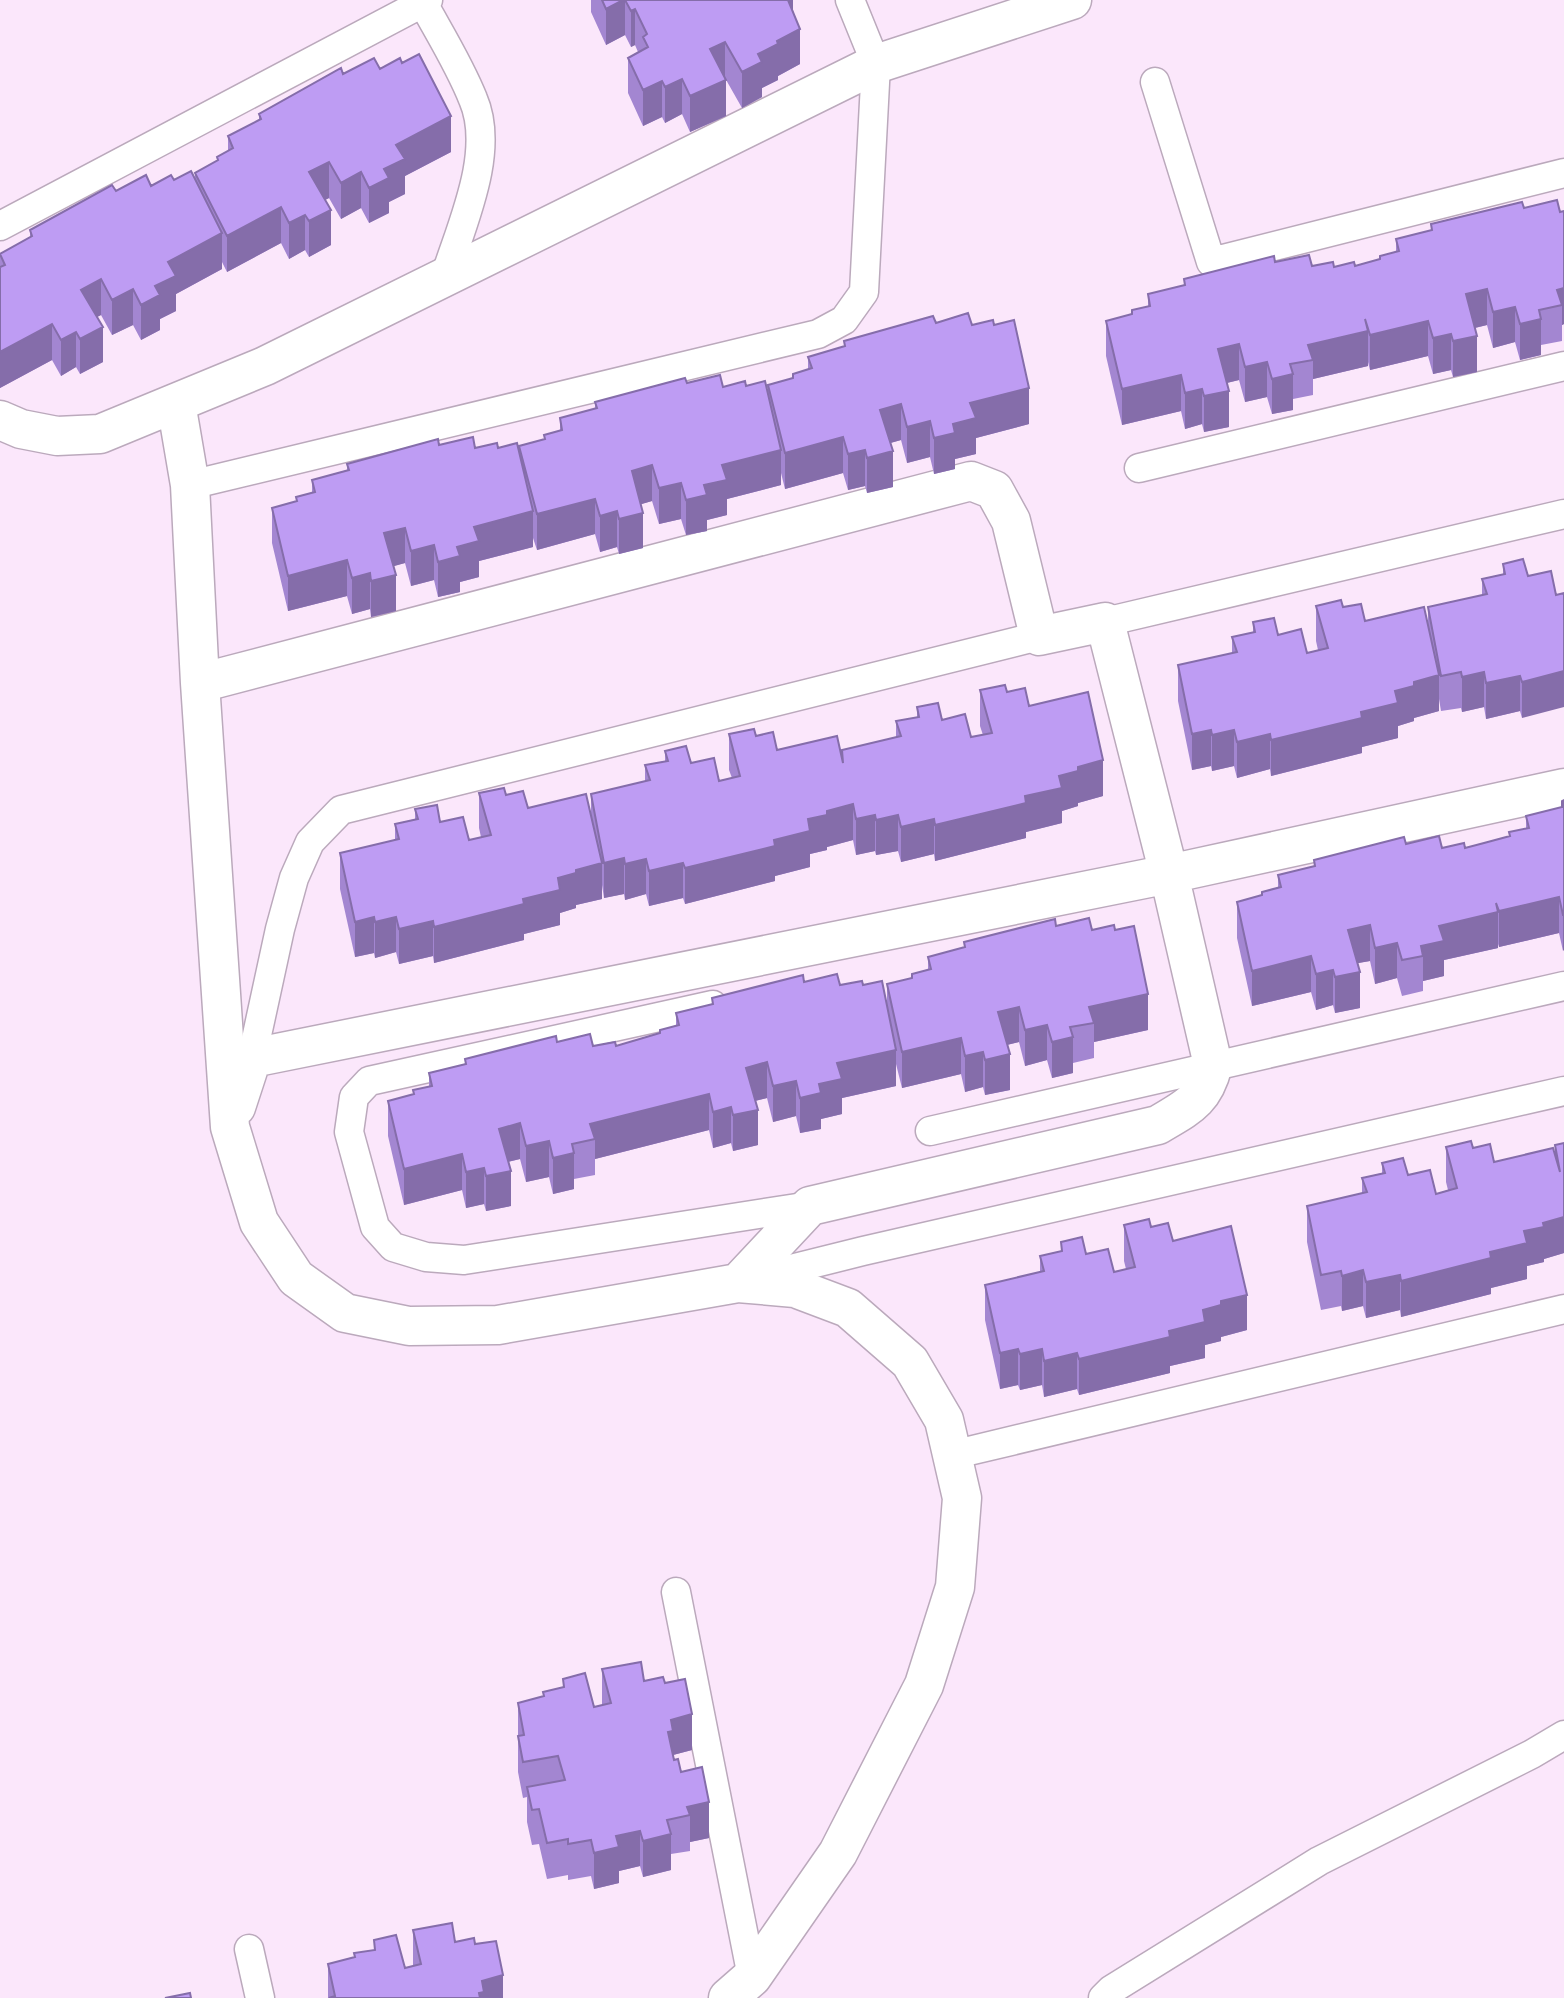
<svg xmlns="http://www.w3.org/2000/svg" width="1564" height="1998" font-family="Overpass,sans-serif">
<rect width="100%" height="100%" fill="#fbe7fb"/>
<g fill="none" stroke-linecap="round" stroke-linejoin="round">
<g stroke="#bba9bc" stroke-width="31">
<path id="service" d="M423,3c17,31 37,63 50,96 23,53 -12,127 -28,178
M1155,82l56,180 353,-89
M0,226l428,-226
M1139,468l425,-102
M190,485l628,-151 26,-14 20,-28 12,-228 -26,-64
M1105,622l459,-108
M713,1005l-344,76 -15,16 -5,35 26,95 18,20 33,10 38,3 346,-54
M252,1058l28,-129 14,-51 16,-36 31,-32 698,-174
M930,1131l634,-145
M759,1277l104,-26 701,-160
M952,1455l612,-146
M676,1592l76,385
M249,1949l11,49
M1103,1998l8,-8 208,-129 213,-107 32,-19"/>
</g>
<g stroke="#bba9bc" stroke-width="41">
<path id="minor" d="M176,403l14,82 10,198 30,444 29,95 37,56 49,35 64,13 89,-1 240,-42 57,5 53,20 62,54 34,58 18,78 -7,89 -31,98 -86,168 -86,124 -24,21
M0,420l21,9 36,7 43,-2 165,-68 611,-302 196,-64
M200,683l771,-202 23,9 17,31 28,115 66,-14 64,252 44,191c-9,36 -25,42 -55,60l-348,81 -72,77
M236,1107l16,-49 917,-184 395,-86"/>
</g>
<use href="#service" stroke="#fff" stroke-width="28"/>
<use href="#minor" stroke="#fff" stroke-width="38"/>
</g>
<path fill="#a386d1" d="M591,0h202v10l7,54 -22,12v4l-16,8v9l-20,11 -17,-30 1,38 -36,16 -8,-18 -17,9 -3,-6 -19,9 -15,-33v-35l10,-6 -3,-7 -4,2 -6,-12 -19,10 -15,-33z
M380,69l71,83 -46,24v18l-16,8v11l-20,10 -8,-15 -20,11 -12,-21 -4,2 6,45 -22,12 -4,-7 -16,9 -8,-16 -54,29 -5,-10v7l-46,25v17l-16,8v11l-19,10 -8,-15 -21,10 -11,-20 -4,2 6,45 -23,12 -4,-7 -15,9 -9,-16 -52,28v-134l30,-17v-7l86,-39 35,-5 23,-6 21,-2v-5l22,-12v-4l11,-6v-15l31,-16v-6l84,-40z
M1524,208l36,4 4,-1v113l-2,1v16l-21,4v10l-21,5 -5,-18 -22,6 -6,-23 -12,3 2,44 -24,5 -2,-7 -18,4 -5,-18 -58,14 -2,-8v4l-55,13v16l-20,4v11l-21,4 -5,-17 -22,5 -6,-22 -12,3 2,44 -25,5 -2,-8 -17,5 -4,-18 -59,14 -16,-69v-35l26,-7 16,-7v-13l36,-9v-6l91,-17 37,4h43l25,-6 16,-9v-12l35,-9v-6z
M936,323l36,2 57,99 -53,14v16l-21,5v10l-21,5 -4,-17 -23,6 -6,-23 -11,3 3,44 -26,6 -2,-7 -17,4 -5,-17 -58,16 -4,-16v12l-54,14v16l-20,5v11l-21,4 -5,-16 -22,5 -7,-23 -11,3 2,44 -24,6 -2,-7 -17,5 -5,-18 -58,16 -4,-12v9l-54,14v16l-19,5v10l-22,5 -4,-17 -23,6 -6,-23 -12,3 3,45 -25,6 -1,-8 -18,5 -5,-18 -59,15 -16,-68v-35l24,-7v-4l16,-4v-13l35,-10v-6l92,-19 36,3h23l21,4v-6l25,-7v-4l16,-5v-12l35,-9v-7l92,-19 36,4 23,-1 22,10v-11l25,-7 15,-9v-12l36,-10v-6z
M1523,559l-1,159 -2,-7 -34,8 -2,-12 -22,5 -1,-4 -20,3 -2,-12v12l-25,7v3l-16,5v12l-36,9v6l-91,23 -1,-7 -33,9 -3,-12 -22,5 -1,-5 -19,4 -14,-69v-36l54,-12v-16l21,-5v-10l25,13 29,18 11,-3 -2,-9v-35l27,1 22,14 63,2v-16l54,-12v-16l21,-5v-10z
M980,690l27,2 22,14 74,90 -25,7v3l-16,5v12l-36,9v6l-91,23 -1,-7 -33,8 -3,-11 -22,4 -1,-4 -19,4 -3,-15 -26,7v3l-17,4v13l-35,9v5l-90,23 -2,-6 -34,8 -3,-12 -21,6 -1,-6 -20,4 -2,-13v14l-26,6v3l-16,5v12l-36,9v6l-90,23 -1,-7 -34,8 -3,-12 -21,6 -1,-5 -19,4 -15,-68v-36l55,-13v-16l20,-5v-10l25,13 29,18 12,-3 -2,-9v-35l27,2 22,13 63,5v-19l54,-13v-16l20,-4v-10l26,12 28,18 13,-3 -3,-8v-36l27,2 21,14 65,7 54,-20v-16l21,-4v-10l25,13 29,17 12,-2 -3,-9z
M1564,800l-1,151 -4,-18 -60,14 -1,-3v4l-54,12v16l-21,5v10l-21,5 -5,-18 -22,6 -5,-23 -13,2 3,45 -25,5 -2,-8 -17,5 -5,-18 -59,14 -15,-68v-36l25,-6 16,-9v-12l36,-9v-6l92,-16 36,4h23l19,-5 25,-7 17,-8v-12l36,-9v-6z
M1056,926l36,4 56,100 -54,12v16l-21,5v10l-21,5 -5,-18 -22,6 -6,-24 -12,3 3,45 -25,5 -2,-8 -18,5 -4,-18 -59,14 -6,-24v22l-54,12v16l-21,5v10l-21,4 -4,-17 -23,6 -6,-24 -12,3 3,44 -25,6 -2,-8 -18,5 -4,-18 -114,29v16l-21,4v10l-21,5 -4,-17 -23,5 -6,-23 -12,3 3,44 -25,5 -2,-7 -18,4 -4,-18 -58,15 -16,-69v-35l25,-7 16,-8v-13l36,-8v-6l92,-17 36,4h23l44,-13 16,-8v-12l36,-9v-6l92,-16 36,3h23l24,19v-20l25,-6 16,-8v-13l36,-9v-6z
M1564,1143v110l-20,6v3l-17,4v13l-36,9v6l-90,23 -1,-7 -34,8 -3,-12 -21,5 -1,-5 -20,4 -14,-68v-36l55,-13v-15l20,-5v-10l26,12 28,19 12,-4 -2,-8v-35l27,1 21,14 61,-9v-8z
M1124,1225l27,2 22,14 74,89 -26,7v4l-16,4v13l-35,8v7l-91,22 -2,-6 -33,8 -2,-12 -22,5 -2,-5 -18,4 -15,-69v-35l55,-13v-16l21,-5v-9l25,12 28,18 12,-3 -2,-8z
M602,1669l42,12 21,2 27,67 -19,5 1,5 7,12 28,66 -19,4v9l-19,3v16l-28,7 -3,-11 -21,5v12l-25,6 -3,-13 -23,4v-5l-21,4 -8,-35 -7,1 -5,-23v-25l-4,1 -5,-26v-69l25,-7 20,-8v-9l31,28 8,-2z
M413,1930l42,12 20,2 28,54h-175v-34l26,-7v-4l20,-3v-10l31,28 8,-2z"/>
<path fill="#856daa" d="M623,0h2v35l-19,10v-36z
M788,0h5v31z
M635,9v36l-4,2v-36z
M800,29v35l-22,12v4l-16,8v9l-20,11v-36l16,-18 19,-13z
M725,42v36l-15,7v-36z
M682,79v35l-17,9v-36z
M726,80v36l-36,16v-36z
M662,81v36l-19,9v-36z
M451,116v36l-46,24v18l-16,8v11l-20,10v-35l15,-19 12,-24z
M329,162v36l-20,10v-36z
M361,172v36l-20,11v-36z
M281,207v36l-54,29v-36z
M331,210v35l-22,12v-36z
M305,215v35l-16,9v-36z
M222,233v36l-46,25v17l-16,8v11l-19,10v-35l14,-19 13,-24z
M101,279v36l-20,10v-35z
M1564,288v36l-2,1v-20l-5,-15z
M133,289v36l-21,10v-35z
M1487,289v36l-21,5v-36z
M1515,307v35l-22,6v-36z
M1541,319v36l-21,5v-36z
M1428,321v35l-58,14v-35z
M52,324v36l-52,28v-36z
M103,327v35l-23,12v-35z
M1368,331v35l-55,13v-19l-5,-15z
M76,332v35l-15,9v-36z
M1451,334v36l-18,4v-36z
M1477,336v36l-24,5v-36z
M1239,344v36l-21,5v-36z
M1267,362v35l-22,5v-35z
M1293,374v36l-21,4v-35z
M1181,375v36l-59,14v-36z
M1029,388v36l-53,14v16l-21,5v10l-21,5v-36l19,-14 17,-21z
M1202,389v35l-17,5v-36z
M1229,391v36l-25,5v-36z
M901,404v36l-21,6v-36z
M930,421v36l-23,6v-36z
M843,437v36l-58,16v-36z
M781,450v35l-54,14v16l-20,5v11l-21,4v-35l18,-15 18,-20z
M865,450v36l-17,4v-36z
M893,451v36l-26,6v-35z
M652,465v36l-20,6v-36z
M681,483v36l-22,5v-36z
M595,499v35l-58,16v-36z
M533,511v36l-54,14v16l-19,5v10l-22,5v-35l19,-15 17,-20z
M617,511v36l-17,5v-36z
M643,513v35l-24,6v-35z
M405,528v35l-21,6v-36z
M434,545v35l-23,6v-35z
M347,560v36l-59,15v-35z
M370,573v36l-18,5v-36z
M396,575v36l-25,6v-36z
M1564,671v36l-42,11v-36z
M1484,672v35l-22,5v-35z
M1439,675v36l-25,7v3l-16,5v12l-36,9v6l-91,23v-36l90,-28 34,-21 19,-9z
M1520,676v35l-34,8v-36z
M1211,730v36l-19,4v-36z
M1234,730v36l-22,5v-36z
M1270,734v35l-33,9v-36z
M1103,760v36l-25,7v3l-16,5v12l-36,9v6l-91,23v-36l90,-29 34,-20 19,-9z
M853,804v36l-26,7v3l-17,4v13l-35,9v5l-90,23v-36l89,-28 34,-21 19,-8z
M875,815v36l-19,4v-36z
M898,815v36l-22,4v-35z
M934,819v35l-33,8v-35z
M624,858v36l-20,4v-35z
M646,859v35l-21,6v-36z
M602,863v36l-26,6v3l-16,5v12l-36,9v6l-90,23v-36l89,-28 35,-21 18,-8z
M683,863v35l-34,8v-35z
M1559,897v36l-60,14v-36z
M1498,912v36l-54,12v16l-21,5v-25l-2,-10 18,-20z
M1563,915h1v35l-1,1z
M374,917v36l-19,4v-35z
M396,917v35l-21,6v-36z
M433,921v35l-34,8v-35z
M1370,925v36l-22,4v-35z
M1397,943v35l-22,6v-36z
M1311,956v36l-59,14v-35z
M1333,970v35l-17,5v-36z
M1360,972v36l-25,5v-36z
M1148,994v36l-54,12v-19l-5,-16z
M1019,1007v35l-21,5v-35z
M1047,1025v35l-22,6v-36z
M1073,1037v36l-21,5v-36z
M961,1038v36l-59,14v-36z
M896,1050v36l-54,12v16l-21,5v10l-21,4v-35l19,-14 18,-21z
M983,1052v35l-18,5v-36z
M1010,1054v36l-25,5v-35z
M767,1062v36l-21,5v-35z
M796,1081v35l-23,6v-36z
M709,1094v36l-114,29v-20l-5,-15z
M731,1107v36l-18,5v-36z
M758,1110v35l-25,6v-36z
M520,1123v36l-21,5v-35z
M549,1141v36l-23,5v-36z
M574,1153v36l-21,5v-36z
M462,1154v36l-58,15v-36z
M484,1168v36l-18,4v-36z
M511,1171v35l-25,5v-35z
M1564,1217v36l-20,6v3l-17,4v13l-36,9v6l-90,23v-36l89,-29 34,-21 19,-8z
M1363,1270v36l-21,5v-35z
M1400,1275v35l-34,8v-36z
M1247,1295v35l-26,7v4l-16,4v13l-35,8v7l-91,22v-36l90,-28 34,-21 18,-9z
M1018,1349v36l-18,4v-36z
M1042,1349v36l-22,5v-36z
M1077,1353v36l-33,8v-36z
M692,1714v36l-19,5 -5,-23 3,-12z
M709,1802v36l-19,4v-27l-3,-8z
M640,1831v35l-21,5v12l-25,6v-36l22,-17z
M671,1834v36l-28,7v-36z
M503,1975v23h-24l3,-17z"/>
<path fill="#be9cf3" stroke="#856daa" stroke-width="2" d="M602,0h21l-17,9z
M625,0h163l12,29 -23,12 1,3 -20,10 4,8 -20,10 -17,-30 -15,7 16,31 -36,16 -8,-17 -17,8 -3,-6 -19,9 -15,-32 20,-11 -5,-10 4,-3 -12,-25 -4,2z
M419,54l32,62 -55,29 9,14 -21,10 5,9 -20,10 -8,-16 -20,11 -12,-21 -20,10 22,38 -22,11 -4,-6 -16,8 -8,-16 -54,29 -32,-63 23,-13 -1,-3 16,-9 -5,-12 33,-17 -2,-5 82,-46 2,6 31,-16 6,11 20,-11 2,5z
M191,171l31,62 -54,29 8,14 -21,10 5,9 -19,10 -8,-16 -21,11 -11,-21 -20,11 22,37 -23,12 -4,-7 -15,8 -9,-16 -52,28v-85l5,-2 -5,-11 32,-18 -2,-6 82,-45 4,6 30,-16 5,11 20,-11 3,5z
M1557,200l3,12 4,-1v77l-7,2 5,15 -23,5 2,9 -21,5 -5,-17 -22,5 -6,-23 -21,5 11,42 -24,5 -2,-7 -18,4 -5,-17 -58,14 -5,-16 3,12 -60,14 5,15 -23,4 3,10 -21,5 -5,-17 -22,5 -6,-23 -21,5 11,42 -25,5 -2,-7 -17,4 -4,-18 -59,14 -16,-68 26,-7v-4l18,-4 -2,-12 37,-9 -1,-6 90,-23 1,6 34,-7 3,11 21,-4 1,5 20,-5 1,4 25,-7v-3l19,-5 -3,-12 36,-9 -1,-6 91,-22 2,6z
M968,313l4,12 21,-5 1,5 20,-5 15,68 -59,15 6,15 -23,6 2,9 -21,5 -4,-17 -23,6 -6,-23 -21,6 13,41 -26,7 -2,-8 -17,4 -5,-17 -58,16 -17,-68 25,-7v-4l19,-6 -4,-11 37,-11 -1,-5 89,-25 3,7z
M720,375l3,12 22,-6 1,5 19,-5 16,69 -59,15 5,15 -23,5 3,10 -21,5 -5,-17 -22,5 -7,-23 -20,6 11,42 -24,6 -2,-8 -17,5 -5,-17 -58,15 -18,-68 26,-7 -1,-4 18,-5 -2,-12 37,-10 -2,-6 90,-24 2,5z
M473,437l2,11 22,-5 1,5 19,-5 16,68 -59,16 5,14 -22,6 3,9 -22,6 -4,-17 -23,6 -6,-23 -21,5 12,42 -25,6 -1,-8 -18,5 -5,-18 -59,16 -16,-68 25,-7 -1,-4 19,-5 -3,-12 37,-10 -2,-6 91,-25 1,6z
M1523,559l5,17 23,-5 5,24 8,-2v78l-42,11 -2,-6 -34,7 -2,-11 -22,5 -1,-5 -20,4 -13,-69 59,-13 -5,-15 23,-5 -2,-10z
M1341,600l2,7 18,-3 4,17 59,-14 15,68 -25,7v4l-19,5 3,12 -37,9 1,6 -91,22 -1,-6 -33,8 -3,-12 -22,5 -1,-5 -19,4 -14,-69 59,-13 -5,-15 23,-5 -2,-10 21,-4 4,17 23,-6 6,24 21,-5 -12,-42z
M1005,685l2,7 18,-4 4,18 59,-14 15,68 -25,7v4l-19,5 3,12 -37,8 1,7 -91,22 -1,-6 -33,8 -3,-12 -22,5 -1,-5 -19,4 -3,-15 -26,7v4l-19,4 2,12 -36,9 1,6 -90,22 -2,-5 -34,8 -3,-12 -21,5 -1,-6 -20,5 -13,-69 59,-14 -5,-15 23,-4 -3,-10 21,-5 5,17 23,-5 5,23 21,-5 -11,-42 25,-5 2,7 17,-4 4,18 60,-14 6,27 -1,-13 59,-14 -5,-15 23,-4 -2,-10 21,-4 4,17 23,-6 6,23 21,-4 -12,-43z
M504,788l2,7 17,-4 5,17 58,-14 16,69 -26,7v3l-18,5 2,12 -37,9 1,5 -90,23 -1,-6 -34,8 -3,-12 -21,5 -1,-5 -19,5 -15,-69 59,-14 -4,-15 23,-5 -3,-10 22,-4 3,17 23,-5 6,23 22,-5 -12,-42z
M1564,800v115h-1l-4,-18 -60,14 -3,-8 2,9 -59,14 5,15 -23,5 2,10 -21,4 -5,-17 -22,5 -5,-23 -22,5 12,42 -25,5 -2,-7 -17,4 -5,-18 -59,15 -15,-69 25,-7v-3l19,-5 -3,-12 37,-9 -1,-6 90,-23 2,7 33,-8 3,12 22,-5 1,5 19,-5 26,-7 -1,-4 20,-4 -3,-12 36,-9v-6z
M1089,918l3,12 22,-5 1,5 19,-4 14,68 -59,13 5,16 -24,4 3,10 -21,5 -5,-17 -22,5 -6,-23 -21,5 12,42 -25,6 -2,-8 -18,4 -4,-18 -59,14 -15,-68 25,-6v-4l19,-5 -3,-12 37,-10 -1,-5 91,-23 1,7z
M837,974l3,11 22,-4 1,4 19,-4 14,69 -59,13 5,16 -23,5 2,9 -21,5 -4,-17 -23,5 -6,-24 -21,6 12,42 -25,5 -2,-8 -18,5 -4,-18 -119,30 5,15 -23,5 2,9 -21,5 -4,-17 -23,5 -6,-23 -21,6 12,42 -25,5 -2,-8 -18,4 -4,-18 -58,15 -16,-68 26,-7 -1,-4 19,-4 -3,-13 37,-9 -1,-5 91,-23 1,6 33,-8 3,12 22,-4 1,4 44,-13v-3l19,-5 -3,-12 37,-9 -1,-6 91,-23 1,7z
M1471,1141l2,7 17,-4 4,18 59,-14 7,24 -5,-27 9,-2v74l-21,6 1,4 -20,4 3,12 -37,9 1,6 -90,23 -1,-6 -34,7 -3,-12 -21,6 -1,-5 -20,4 -14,-69 60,-14 -5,-14 23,-5 -3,-10 21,-5 5,17 22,-5 6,24 21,-6 -11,-41z
M1149,1219l2,8 17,-4 5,18 58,-15 16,69 -26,6v4l-18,5 2,12 -36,9 1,6 -91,22 -2,-6 -33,8 -2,-12 -22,5 -2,-5 -18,4 -15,-68 59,-14 -4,-15 22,-5 -1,-9 21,-5 4,17 22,-5 6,23 21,-5 -11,-42z
M641,1662l3,19 19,-4 2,6 20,-4 7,35 -21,6 2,11 -5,1 6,28 4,-1 3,13 21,-5 7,35 -22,5 3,8 -23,5 4,14 -28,7 -3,-10 -24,5 3,11 -25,6 -3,-13 -23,4v-5l-21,4 -8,-34 -7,1 -5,-23 38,-7 -7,-24 -35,6 -5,-26 6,-1 -6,-32 26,-7 -1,-4 21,-5 -1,-8 22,-6 9,34 17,-4 -9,-34z
M452,1923l3,19 19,-4 1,6 21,-3 7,34 -21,6 2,11 -5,1 1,5h-151l6,-2 -7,-32 27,-7 -1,-4 21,-3 -1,-10 22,-5 9,33 16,-4 -8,-34z
M190,1993l1,5h-26z"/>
</svg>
